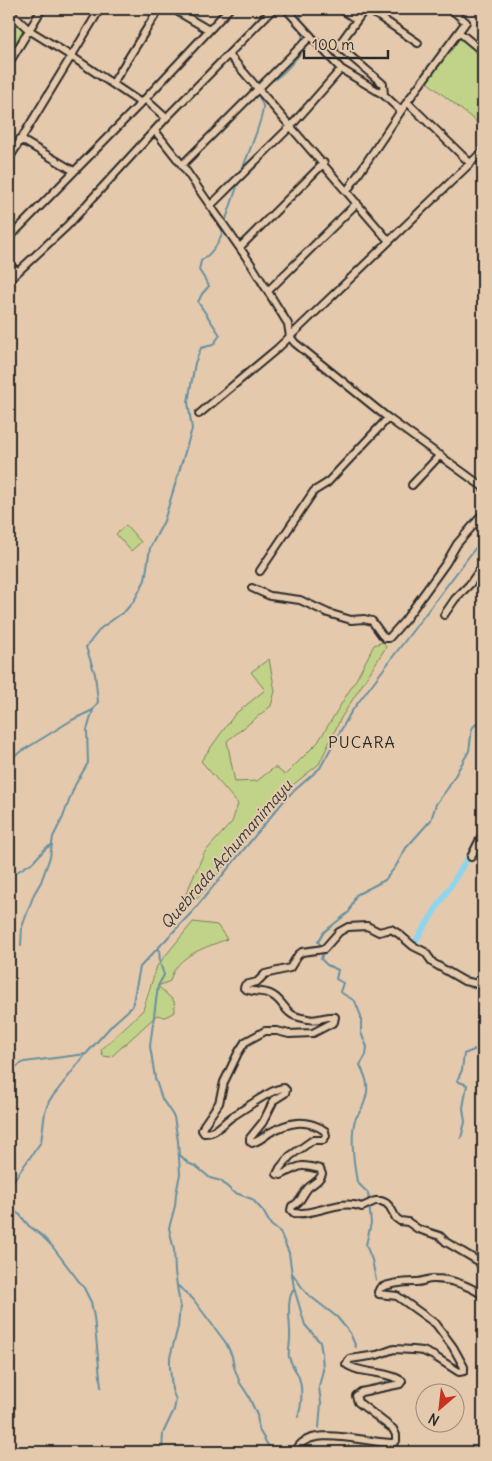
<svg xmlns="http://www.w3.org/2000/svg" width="492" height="1461" font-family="Delius,sans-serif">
<rect width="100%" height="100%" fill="#e5c9ac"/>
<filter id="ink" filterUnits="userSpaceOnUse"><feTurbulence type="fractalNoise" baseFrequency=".02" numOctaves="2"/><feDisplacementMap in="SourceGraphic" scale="10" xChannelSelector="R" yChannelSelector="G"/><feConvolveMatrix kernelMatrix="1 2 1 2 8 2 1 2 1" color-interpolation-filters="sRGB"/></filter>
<g filter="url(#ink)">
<path fill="#c1d388" stroke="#767f5a" d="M9,18l14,12 -14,24z
M460,36l23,19v72l-56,-45z
M126,525l15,17 -10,9 -15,-17z
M383,642l3,5 -45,71 -22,46 -35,28 -86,106 -17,7 23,-52 28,-31 6,-18 -37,-43 34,-47 30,-24 -14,-18 18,-13 6,32 -4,15 -44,35 8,41 22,-1 18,-14 10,8 33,-33 39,-64 17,-33z
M193,922l24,3 10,14c-22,9 -51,16 -57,42l-12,5 16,15 1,11 -10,5 -8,-2 -46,42 -8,-1 -2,-6 42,-40 14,-44z"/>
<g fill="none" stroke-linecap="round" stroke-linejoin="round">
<path stroke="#6690a1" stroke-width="2" d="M301,9v13
M301,29l2,13
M268,83c14,-6 26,-22 36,-34l-1,-2
M242,170c5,-14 22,-52 21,-64 -1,-5 -5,-8 -5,-14
M225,222l14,-41
M9,759l63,-39 21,-10
M9,877l24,-15 13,-14 6,-3
M21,946l1,-19 12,-33 7,-12 9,-25 3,-20 10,-20 12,-32 13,-22 -1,-33 6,-20 5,-8 -3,-28 -9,-27 15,-19 24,-17 9,-10 11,-21 5,-32 14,-27 28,-92 -4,-27 7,-39 6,-15 12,-3 7,-10 -22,-33 4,-8 7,-8 -10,-16 2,-9c10,-7 20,-19 22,-32
M159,948l1,15 4,12 -6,11 -8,60 5,32 7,21 12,18 4,24 2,33 -4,20 -1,12 -6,22 5,22 1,22 5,34 -2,21 -8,30v10l2,23 4,10 -2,10 -11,23 -1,19
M9,1071l15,-9 62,-8
M461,1138l4,-16 -2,-14 4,-23 -10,-4 5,-11 2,-16 15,-6 4,-36
M178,1153l10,10 9,4 13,11 11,3 12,11 19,7 11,12 8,14 9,7 9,21 5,35 11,37 15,17 2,12 1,16 -4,17 2,16 -2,25
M9,1193l4,-12 28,-39 4,-30 4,-11 37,-47 27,-30 19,-17 8,-40 53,-56 94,-114 33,-29 31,-56 132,-174
M9,1207l11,8 9,11 12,9 11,11 32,42 7,14 3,15 7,70
M292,1273l14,20 31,24 13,16 6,14
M376,1280l-4,-20 -6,-15 5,-22 -3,-30 -11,-11c-3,-17 -7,-45 -2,-62 2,-5 6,-9 8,-14 7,-17 5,-25 -3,-41l6,-10 1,-8 -6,-14v-17l-6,-15 -15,-9 3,-9 -7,-4 2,-9 -11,-5 -6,-6 3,-10 -6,-7 6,-10 25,-20 7,-17 29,-15 11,-14 10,-18 25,-28 5,-16 12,-16 21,-37 3,-23 11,-10
M178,1286l15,13 33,44 6,13 2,11 6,16 8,12 9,20 2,15 13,22
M294,1289c-9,11 -3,36 -4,49 0,7 -2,13 -1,19 2,7 6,12 9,18 5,12 4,30 0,42"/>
<path stroke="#8dd4ef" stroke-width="5.5" d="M415,942l40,-63 17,-28"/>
<g stroke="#2b2b2b" stroke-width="10">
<path id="minor" d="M173,9l36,21
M286,9l55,60 43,26
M341,9l16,11
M365,9l-24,33 1,7 41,35 1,11 17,16
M368,9l50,34
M9,11l20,19 42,26 70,47
M459,32l24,20
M229,55l160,186
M9,63l33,-54
M113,83l46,-74
M145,99l21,19
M407,102l63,61
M156,132l26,33 69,99 37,60 2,13 5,6 93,75 95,69
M20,139l54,32
M9,159l91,-150
M182,165l129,-129
M347,191l60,-89 59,-80 -15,-13
M210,206l81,-80 50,-57
M9,238l136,-139 84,-90
M240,247l84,-84
M9,265l8,6
M9,280l58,-54 99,-108 107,-109
M268,291l89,-88
M199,414l79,-66 205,-197
M412,485l28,-30
M260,571l54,-80 13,-8 61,-65
M252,588l18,8 30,4 28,13 23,7 13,-1 8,2 10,14 3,3h4l16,-18 41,-57 11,-19 26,-30
M444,615l11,-16 15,-15 13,-19
M471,857l12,-24
M483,985l-19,-4 -31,-18 -8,-11 -12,-6 -14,-12 -8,-5 -12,3 -12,-6 -19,1 -9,5 -15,17 -22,3 -4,3 -8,13 -25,6 -8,8 -12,3 -1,3c6,5 18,2 26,6 10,4 12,12 20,19 4,4 12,5 18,6 10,3 18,-4 27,-2l-1,5 -21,11 -24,1 -12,-3h-12l-20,11 -7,11 -14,29 -5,21 -15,22 -2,5 2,3c14,0 18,-10 29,-17 12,-7 39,-28 51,-28l2,2 -1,3 -11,7 -11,22 -13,16v3l2,2c7,-2 12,-6 17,-10 19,-11 37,-15 56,-2l1,5 -3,4h-10l-23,16 -10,12 -3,6 4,1c20,-9 16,-12 39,-6l2,5c-3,8 -9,9 -14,14 -6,7 -7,15 -16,18l-1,4 3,3c22,3 46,-15 68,-6l13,-6h6l5,2 4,4 6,11 4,3 8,1 10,7 22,7 6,6 32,19 5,7
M296,1452c9,-30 75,-8 97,-9l3,-2v-6l-3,-6 -35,-27 -2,-6 5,-4 39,-8 2,-3c-17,-11 -44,-7 -56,-17l4,-5 27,-4 17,-6 19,1 10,1 11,5 25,16 5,-1v-4l-11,-20 -17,-23 -39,-28 -18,-2 -1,-2 2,-4c11,-5 23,-6 35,-6 7,1 12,-4 19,-3 17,0 35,7 49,16"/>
</g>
<use href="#minor" stroke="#e5c9ac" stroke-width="6"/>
</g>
</g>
<g text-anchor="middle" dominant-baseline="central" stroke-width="4" stroke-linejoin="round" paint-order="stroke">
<g font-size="16" letter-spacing="1" fill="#2b2b2b" stroke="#e5c9ac">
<text x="362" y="742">PUCARA</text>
</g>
<g font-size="16" font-style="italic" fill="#353c3f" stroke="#e5c9ac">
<text transform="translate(226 854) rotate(-49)">Quebrada Achumanimayu</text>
</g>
</g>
<rect width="492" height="1461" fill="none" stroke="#e5c9ac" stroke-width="30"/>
<rect x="15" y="15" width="462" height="1431" fill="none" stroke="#2b2b2b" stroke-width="2" filter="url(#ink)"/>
<g transform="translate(440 1408) rotate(208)"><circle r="24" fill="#e5c9ac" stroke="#9b8a78"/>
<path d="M0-4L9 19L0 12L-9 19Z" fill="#c8321e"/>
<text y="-8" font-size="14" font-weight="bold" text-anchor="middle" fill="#2b2b2b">N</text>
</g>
<path d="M304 50v8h84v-8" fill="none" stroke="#2b2b2b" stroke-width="2.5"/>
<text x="312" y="50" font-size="15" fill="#2b2b2b" stroke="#e5c9ac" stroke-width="4" paint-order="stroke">100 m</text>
</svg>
